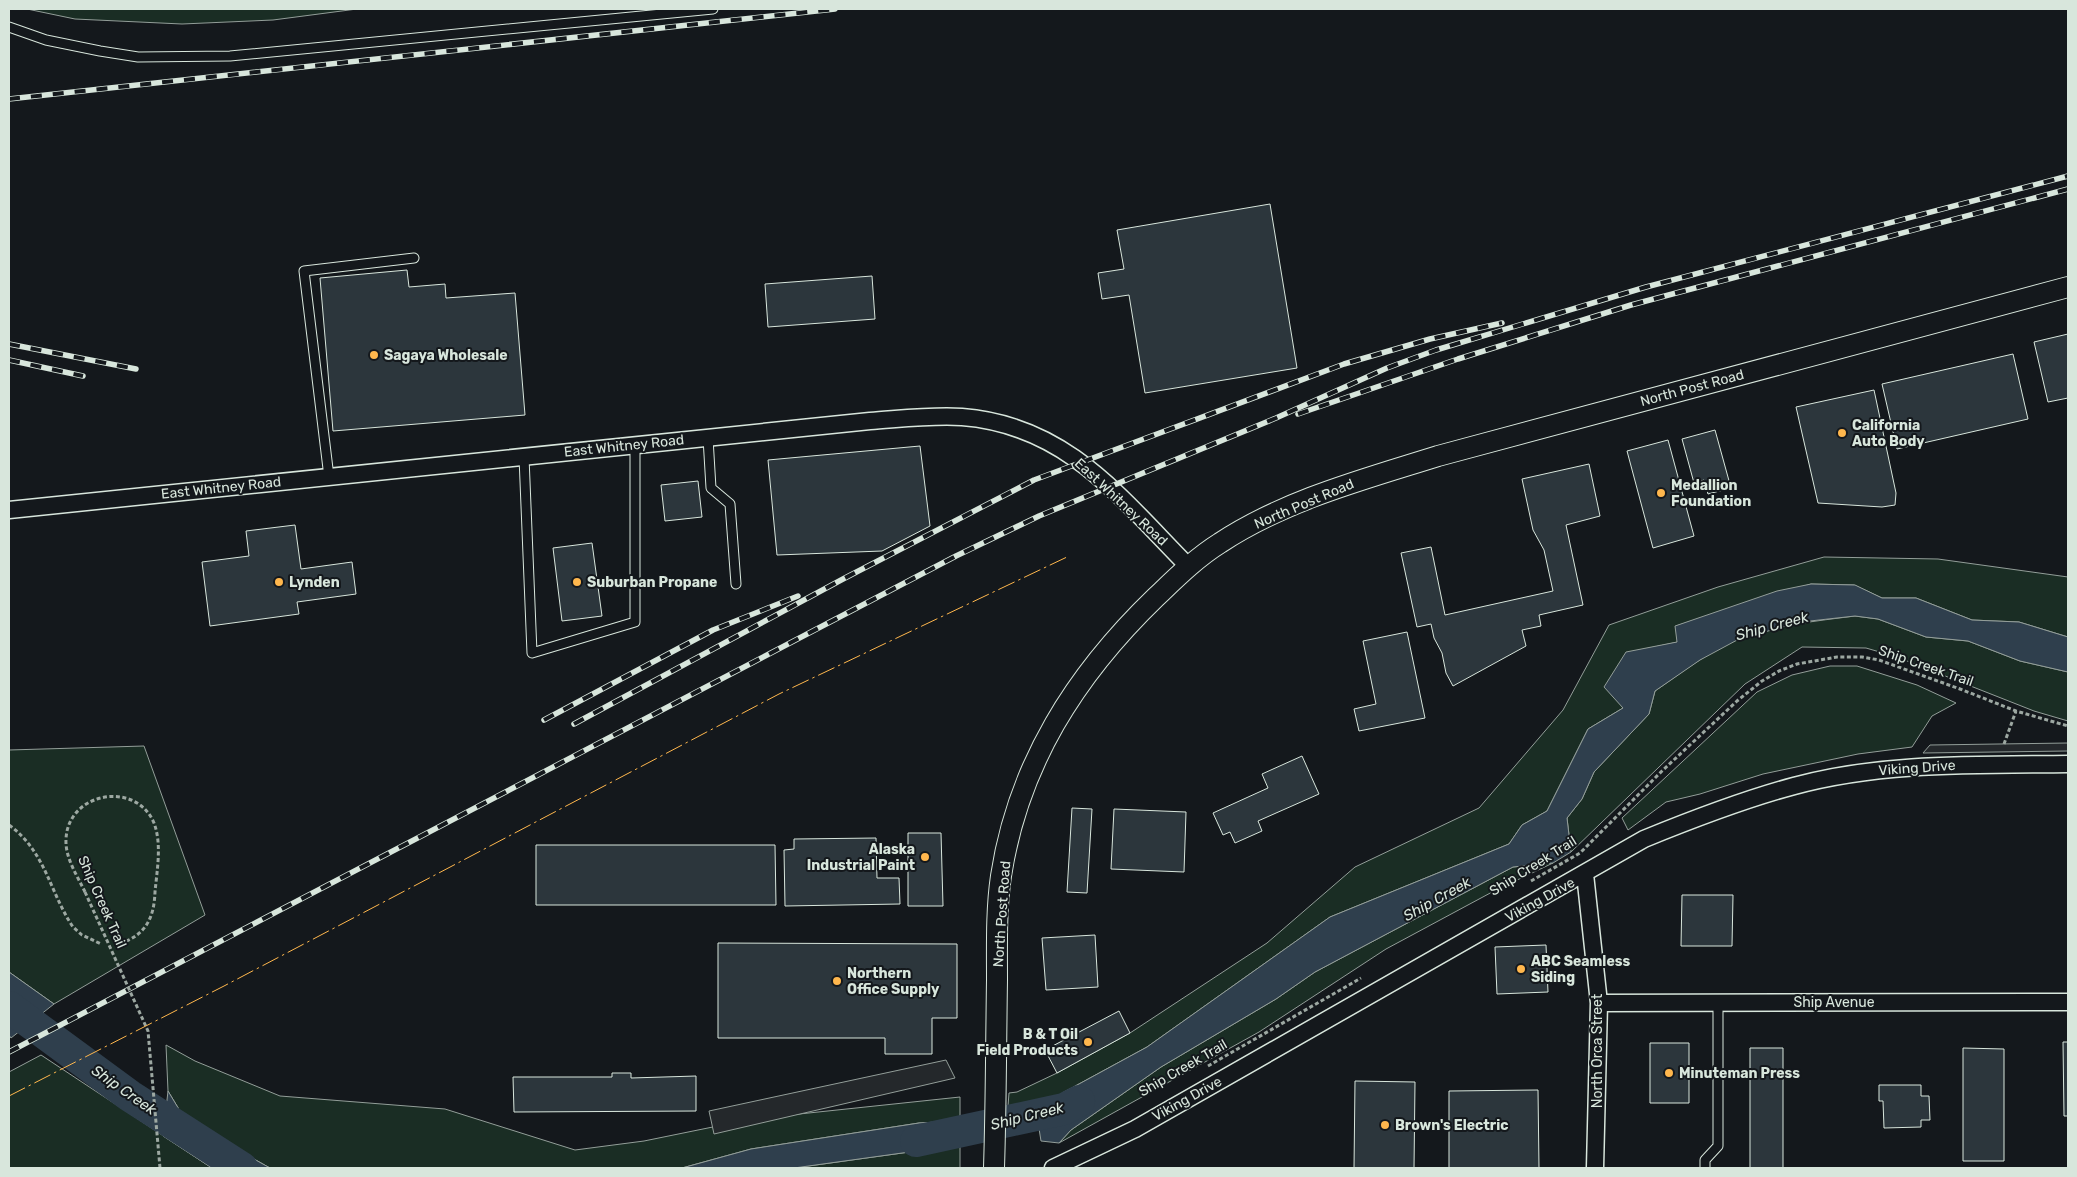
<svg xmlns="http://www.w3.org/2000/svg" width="2077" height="1177" font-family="Rubik,sans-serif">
<rect width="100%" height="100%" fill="#14181c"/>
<path fill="#1a2d24" stroke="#939e99" d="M27,9h330l-84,11 -91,4 -107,-5z
M1824,557l114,2 130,18v60l-49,-15 -47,-2 -56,-22h-34l-28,-13 -43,-1 -135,42 2,16 -52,11 -3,55 -35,21 -41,82 -25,14 -13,19 -179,73 -183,130 -103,56 -36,3 1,-13 8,-1 40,-19 73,-40 137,-90 88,-76 124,-59 84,-98 46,-85 109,-38z
M1855,616l23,3 48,18 42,4 52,20 48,11v49l-34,-10 -137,-54 -31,-9 -64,-1 -57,37 -174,168 -4,-34 15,-19 12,-27 55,-58 6,-23c26,-18 54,-40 84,-52 37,-14 77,-18 116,-23z
M1830,666h27l60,19 39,18 -24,13 -20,31 -54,7 -95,20 -63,20 -34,8 -38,28 -6,-12 135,-126 35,-17z
M144,746l61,169 -151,89 -45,-32v-222z
M1553,863l-59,28 -108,58 -127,83 -200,111 12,-13 90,-63 115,-68 39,-27 198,-105z
M166,1045l29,16 85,35 165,13 130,41 69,-9 108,-22 208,-22v24l-41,2 -168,26 -69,19h-412l-84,-47 -18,-30z
M41,1055l171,113h-203v-96z
M960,1145v23h-166z"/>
<path fill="#24282b" stroke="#939e99" d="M2068,743v8l-145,2 7,-8z
M946,1060l9,18 -241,56 -5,-23z"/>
<path fill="#2f3f4d" stroke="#939e99" d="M1811,584l44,1 27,13h34l56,22 47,2 49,15v35l-48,-11 -52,-20 -42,-4 -48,-18 -23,-3 -54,6 -62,17 -39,21 -45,31 -6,23 -55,58 -12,27 -15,19 4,34 -18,11 -40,4 -198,105 -39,27 -115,68 -90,63 -12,13 -18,-2 -6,-37 9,-1 103,-56 183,-130 179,-73 13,-19 25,-14 41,-82 35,-21 -19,-21 22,-35 51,-10 -2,-16 102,-35z
M9,972l45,32 -43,34 -2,-3z
M168,1091l18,30 84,47h-58l-49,-32z
M960,1121v24l-166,23h-112l69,-19 168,-26z"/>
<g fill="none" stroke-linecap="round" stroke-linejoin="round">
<path stroke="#2f3f4d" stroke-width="32" d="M9,1007l121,89 112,72
M916,1141l148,-32 15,-8"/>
</g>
<path fill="#2c363c" stroke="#d8e6dc" d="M1270,204l27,164 -152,25 -16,-98 -27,4 -4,-26 26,-4 -7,-39z
M407,270l2,17 36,-3 1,14 69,-5 10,122 -192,16 -13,-153z
M872,276l3,43 -107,8 -3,-43z
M2068,334v64l-20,4 -14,-60z
M2013,354l15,65 -131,30 -15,-65z
M1874,390l22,103 -1,12 -13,2 -64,-4 -22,-96z
M1715,430l16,58 -23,6 -4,-14 -10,3 -12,-44z
M1668,440l26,96 -41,12 -26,-97z
M920,446l10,80 -48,25 -105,4 -9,-95z
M1589,464l11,52 -34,9 17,80 -44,10 2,11 -19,4 4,16 -73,40 -7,-13 -4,-20 -8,-15 -3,-14 -14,3 -16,-74 30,-6 14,68 108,-24 -9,-41 -11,-20 -11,-51z
M698,481l4,36 -37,4 -4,-36z
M295,525l6,44 51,-7 4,32 -59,8 2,12 -89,12 -8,-64 47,-6 -3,-25z
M592,543l10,73 -40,5 -9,-73z
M1407,632l18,86 -66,13 -5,-22 22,-5 -13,-63z
M1302,756l17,38 -61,27 4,10 -27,12 -5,-11 -7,3 -10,-22 55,-25 -6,-14z
M1072,808l20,1 -5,84 -20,-1z
M1114,809l72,3 -2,60 -73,-3z
M908,833h33l2,73h-35z
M876,838l1,40h22l1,26 -115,2 -1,-56 10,-1v-10z
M536,845h239l1,60h-240z
M1682,895h51l-1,51h-51z
M1095,935l3,52 -52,3 -4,-52z
M718,943l239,1v74h-25v36h-47v-16h-167z
M1546,945l2,47 -51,2 -2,-47z
M1119,1011l11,22 -73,40 -12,-23z
M2063,1042h5v74h-4z
M1650,1043h39v60h-39z
M1750,1048h33v120h-33z
M1963,1048l41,1v112h-41z
M612,1073h19v5l65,-2v35l-182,1 -1,-35h99z
M1355,1081l60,1 -1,86h-60z
M1879,1085h42v11h8l1,24h-9v7l-37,1 -1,-27h-4z
M1538,1090l1,78h-90v-77z"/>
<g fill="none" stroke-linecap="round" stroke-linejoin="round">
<g stroke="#d8e6dc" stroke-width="11">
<path id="service" d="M9,27l37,13 54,11 38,6 92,-1 483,-47
M708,438l3,50 19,16 6,80
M524,457l8,196 103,-31v-177
M329,477l-25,-206 110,-13
M1705,1168v-8l13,-14v-144"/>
</g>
<g stroke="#d8e6dc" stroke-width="19">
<path id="minor" d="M9,510l861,-89c30,-2 61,-6 92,-4 104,8 158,80 226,149
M1585,874l14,129 -4,165
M1599,1003l469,-1
M1053,1168l82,-39 509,-290c49,-20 98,-39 150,-53 87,-24 184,-21 274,-22"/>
</g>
<g stroke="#d8e6dc" stroke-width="22">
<path id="tertiary" d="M994,1168c2,-62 2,-125 3,-188 0,-34 -1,-70 4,-104 17,-111 74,-201 155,-279 20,-19 40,-39 64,-54 65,-43 145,-64 218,-87l630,-169"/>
</g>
<path stroke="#9da8a2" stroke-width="3" stroke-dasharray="4 2.5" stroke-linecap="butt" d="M2004,744l12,-33
M9,825c37,27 40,66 64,102l9,8 19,9
M1531,881l49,-28 82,-82 75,-70 25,-20 17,-10 18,-7 40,-7h25l17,3 81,29 56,22 52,15
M85,892c-8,-17 -20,-34 -19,-53 2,-47 70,-59 88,-16 8,21 3,47 1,69 -1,26 -9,43 -36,52
M1208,1066l153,-88"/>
<use href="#service" stroke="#14181c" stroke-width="9"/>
<use href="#minor" stroke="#14181c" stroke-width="16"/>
<use href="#tertiary" stroke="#14181c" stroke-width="20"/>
<g stroke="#d8e6dc" stroke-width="5.5">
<path id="rail" d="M9,99l826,-90
M9,344l127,25
M9,360l74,16
M1298,414l160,-55 173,-54 437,-116
M544,720l169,-90 85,-34
M574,724l269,-145 191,-99 310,-116 86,-25 72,-16
M9,1052l947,-496 83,-40 237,-98 111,-50 49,-18 210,-63 422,-111"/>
</g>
<use href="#rail" stroke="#14181c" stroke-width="4" stroke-dasharray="11" stroke-linecap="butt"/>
<path stroke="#9da8a2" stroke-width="3" stroke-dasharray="4 2.5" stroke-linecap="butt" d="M85,892l63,139 12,137"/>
<path stroke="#ffb74d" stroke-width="1" stroke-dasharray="18 4 2.5 4" stroke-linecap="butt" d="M9,1096l215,-110 555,-292 288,-137"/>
</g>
<g fill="#ffb74d" stroke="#14181c" stroke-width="2">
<circle cx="374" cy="355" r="5"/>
<circle cx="1842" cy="433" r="5"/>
<circle cx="1661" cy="493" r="5"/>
<circle cx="279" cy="582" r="5"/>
<circle cx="577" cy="582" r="5"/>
<circle cx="925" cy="857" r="5"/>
<circle cx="1521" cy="969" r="5"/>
<circle cx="837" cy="981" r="5"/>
<circle cx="1088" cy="1042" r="5"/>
<circle cx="1669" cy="1073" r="5"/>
<circle cx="1385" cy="1125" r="5"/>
</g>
<g text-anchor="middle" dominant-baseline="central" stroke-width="4" stroke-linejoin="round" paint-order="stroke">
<g font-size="14" font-weight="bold" fill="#d8e6dc" stroke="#14181c" text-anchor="start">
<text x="384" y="355">Sagaya Wholesale</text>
<text x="1852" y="425">California<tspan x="1852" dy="16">Auto Body</tspan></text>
<text x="1671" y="485">Medallion<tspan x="1671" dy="16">Foundation</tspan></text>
<text x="289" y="582">Lynden</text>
<text x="587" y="582">Suburban Propane</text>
<text x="915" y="849" text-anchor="end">Alaska<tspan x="915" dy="16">Industrial Paint</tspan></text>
<text x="1531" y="961">ABC Seamless<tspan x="1531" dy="16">Siding</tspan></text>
<text x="847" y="973">Northern<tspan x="847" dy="16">Office Supply</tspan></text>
<text x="1078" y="1034" text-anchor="end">B &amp; T Oil<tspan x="1078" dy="16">Field Products</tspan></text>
<text x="1679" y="1073">Minuteman Press</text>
<text x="1395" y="1125">Brown's Electric</text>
</g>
<g font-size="14" fill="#d8e6dc" stroke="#14181c">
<text transform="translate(1692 388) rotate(-15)">North Post Road</text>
<text transform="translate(624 446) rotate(-6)">East Whitney Road</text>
<text transform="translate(221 488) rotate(-6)">East Whitney Road</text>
<text transform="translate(1121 502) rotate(43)">East Whitney Road</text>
<text transform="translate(1304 504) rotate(-23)">North Post Road</text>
<text transform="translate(1926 666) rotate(19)">Ship Creek Trail</text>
<text transform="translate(1917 768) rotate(-4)">Viking Drive</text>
<text transform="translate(1533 866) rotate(-32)">Ship Creek Trail</text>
<text transform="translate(1540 900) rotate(-29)">Viking Drive</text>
<text transform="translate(102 902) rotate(66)">Ship Creek Trail</text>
<text transform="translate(1002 914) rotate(-86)">North Post Road</text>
<text x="1834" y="1002">Ship Avenue</text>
<text transform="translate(1597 1051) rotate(-90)">North Orca Street</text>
<text transform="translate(1183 1068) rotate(-30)">Ship Creek Trail</text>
<text transform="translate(1187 1099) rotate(-29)">Viking Drive</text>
</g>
<g font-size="15" font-style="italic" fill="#d8e6dc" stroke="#14181c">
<text transform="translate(1772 626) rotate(-15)">Ship Creek</text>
<text transform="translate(1437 899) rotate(-29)">Ship Creek</text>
<text transform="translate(124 1090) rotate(35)">Ship Creek</text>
<text transform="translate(1027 1116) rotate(-14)">Ship Creek</text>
</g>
</g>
<rect width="2077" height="1177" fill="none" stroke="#d8e6dc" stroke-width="20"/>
</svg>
